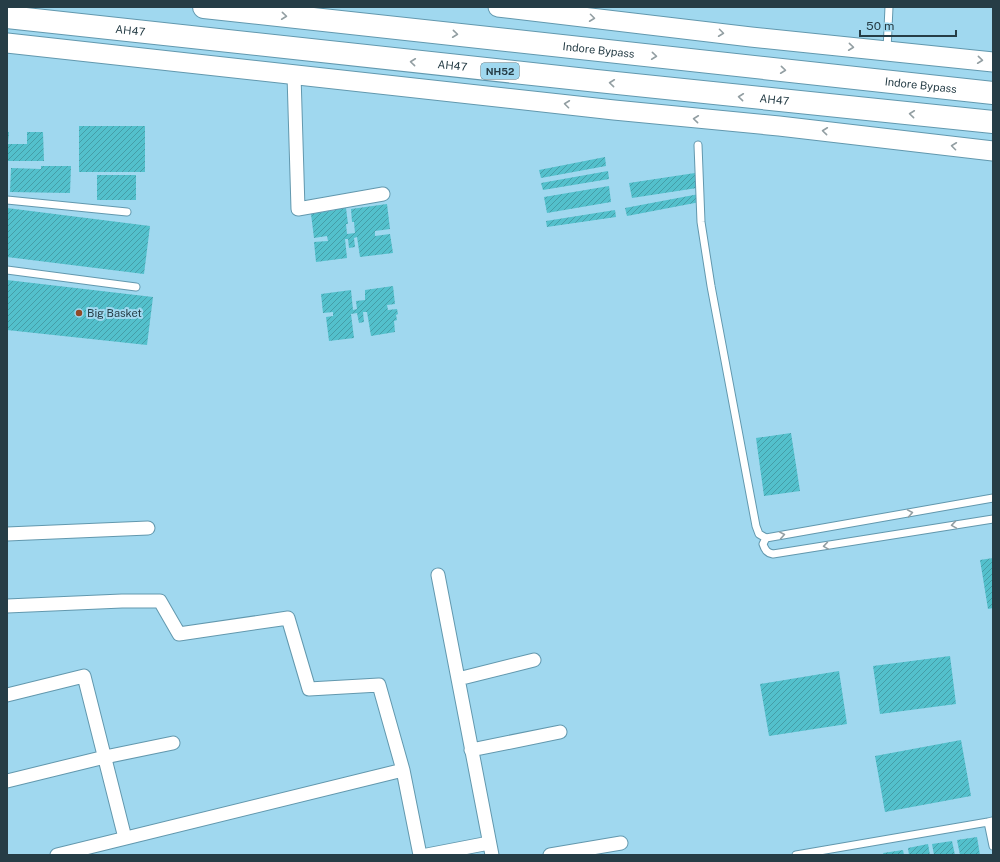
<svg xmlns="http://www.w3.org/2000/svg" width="1000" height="862" font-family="'Public Sans',sans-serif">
<defs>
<pattern id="building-hatch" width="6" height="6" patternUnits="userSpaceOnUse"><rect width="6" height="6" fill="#53c0cc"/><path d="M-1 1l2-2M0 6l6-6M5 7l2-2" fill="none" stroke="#459da7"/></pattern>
</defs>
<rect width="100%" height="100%" fill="#a0d8ef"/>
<path fill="url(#building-hatch)" d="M79,126h66v46h-66z
M7,132h2l-1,12h19v-12h16l1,29h-37z
M605,157l1,9 -65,12 -2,-8z
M41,166h30l-1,27 -60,-1 1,-24 30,1z
M608,171l1,8 -66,11 -2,-7z
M695,173l2,15 -65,10 -3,-15z
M97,175h39v25h-39z
M609,186l2,16 -64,11 -3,-16z
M699,194l1,8 -73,14 -2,-8z
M387,204l3,25 -15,2v5l15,-2 3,19 -33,4 -3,-20 -3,1 1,9 -6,1 -1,-9h-3l2,19 -31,4 -2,-20 14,-1 -1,-5 -13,2 -3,-24 25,-4v-1l10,-1 2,16h-2l1,10 8,-1 -1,-11h-2l-1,-13z
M7,208l143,18 -6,48 -137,-17z
M615,210l1,7 -69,10 -1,-6z
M7,280l146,17 -6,48 -140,-15z
M393,286l2,18 -8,1 1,5 9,-1 1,5 -2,1 1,5 -3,1 1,11 -24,4 -4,-24h-4l1,10 -5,1 -2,-10 -6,1 3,24 -25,3 -3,-24 7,-1v-4l-10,1 -2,-19 30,-4 2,20 4,-1 -1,-8 9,-1v-10z
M791,433l9,58 -36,5 -8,-58z
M993,558v50l-5,1 -8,-49z
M950,656l6,48 -76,10 -7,-48z
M839,671l8,53 -78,12 -9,-52z
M961,740l10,56 -86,16 -10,-56z
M977,837l3,18h-20l-3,-15z
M952,841l3,14h-21l-2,-11z
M928,844l2,11h-21l-1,-7z
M903,850l1,5h-20l-1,-2z"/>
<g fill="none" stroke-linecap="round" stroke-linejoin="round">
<g stroke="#6298ae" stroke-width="9">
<path id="lane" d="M887,50l2,-43
M698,145l3,77 10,64 45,240 3,8 7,4
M7,200l120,12
M7,270l129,17
M993,498l-227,40 -3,6c2,6 4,9 10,10l220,-35
M992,821l-4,1 5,24
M796,855l192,-33"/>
</g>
<g stroke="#6298ae" stroke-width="15">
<path id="street" d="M294,75l4,134 85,-15
M7,534l141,-6
M438,575l54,280
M7,606l115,-5h38l19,33 109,-16 21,71 70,-4 24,85 17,85
M458,679l76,-19
M7,695l77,-19 41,162
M471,750l89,-18
M7,781l98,-24 68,-14
M57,855l346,-85
M427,855l62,-12
M550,855l71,-12"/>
</g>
<g stroke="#6298ae" stroke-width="21">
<path id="secondary" d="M498,7l253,30 242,25
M7,43l607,67 165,16 214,25"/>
</g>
<g stroke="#6298ae" stroke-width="24">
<g id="highway">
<path id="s1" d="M204,7l789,86"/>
<path id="s2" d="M7,17c329,36 657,72 986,105"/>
</g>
</g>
<use href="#lane" stroke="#fff" stroke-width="7"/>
<use href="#street" stroke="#fff" stroke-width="13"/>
<use href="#secondary" stroke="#fff" stroke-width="19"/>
<use href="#highway" stroke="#fff" stroke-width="22"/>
</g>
<defs><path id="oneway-chevron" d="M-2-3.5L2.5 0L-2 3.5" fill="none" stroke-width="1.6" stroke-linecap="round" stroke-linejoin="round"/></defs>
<g stroke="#929ea2">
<use href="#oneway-chevron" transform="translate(284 16) rotate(6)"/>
<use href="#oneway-chevron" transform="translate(592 18) rotate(7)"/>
<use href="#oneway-chevron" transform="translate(721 33) rotate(7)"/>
<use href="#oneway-chevron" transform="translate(455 34) rotate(6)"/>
<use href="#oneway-chevron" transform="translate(851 47) rotate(6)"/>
<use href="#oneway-chevron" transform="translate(654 56) rotate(6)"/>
<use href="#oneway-chevron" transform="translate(980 60) rotate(6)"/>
<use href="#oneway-chevron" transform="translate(413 62) rotate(-174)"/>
<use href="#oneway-chevron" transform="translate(783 70) rotate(6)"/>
<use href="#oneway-chevron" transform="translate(612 83) rotate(-174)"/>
<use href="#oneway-chevron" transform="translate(741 97) rotate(-174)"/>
<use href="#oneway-chevron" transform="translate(567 104) rotate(-173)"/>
<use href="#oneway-chevron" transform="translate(912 114) rotate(-174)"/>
<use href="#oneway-chevron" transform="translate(696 119) rotate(-174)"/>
<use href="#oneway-chevron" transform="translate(825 131) rotate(-174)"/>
<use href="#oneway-chevron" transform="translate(954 146) rotate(-173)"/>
<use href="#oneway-chevron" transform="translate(910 513) rotate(-10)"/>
<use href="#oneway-chevron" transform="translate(954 525) rotate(171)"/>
<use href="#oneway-chevron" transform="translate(782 535) rotate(-10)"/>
<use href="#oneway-chevron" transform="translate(826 546) rotate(171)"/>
</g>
<circle fill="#914926" stroke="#a0d8ef" stroke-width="1.5" cx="79" cy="313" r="4"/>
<g text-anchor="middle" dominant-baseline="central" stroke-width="4" stroke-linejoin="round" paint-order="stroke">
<rect fill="#a0d8ef" stroke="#4b6c79" stroke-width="1" x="481" y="63" width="38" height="16" rx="3"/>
<g font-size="10" font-weight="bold" fill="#263d46">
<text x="500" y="71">NH52</text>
</g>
<g font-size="11" fill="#263d46" stroke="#a0d8ef">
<text stroke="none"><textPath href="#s2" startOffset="124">AH47</textPath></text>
<text stroke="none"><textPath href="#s1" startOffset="397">Indore Bypass</textPath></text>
<text stroke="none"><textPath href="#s2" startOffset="448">AH47</textPath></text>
<text stroke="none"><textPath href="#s1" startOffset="721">Indore Bypass</textPath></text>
<text stroke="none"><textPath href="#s2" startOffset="772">AH47</textPath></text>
</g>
<g font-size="11" fill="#263d46" stroke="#a0d8ef" text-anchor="start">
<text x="87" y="313">Big Basket</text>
</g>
</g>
<rect width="1000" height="862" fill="none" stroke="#263d46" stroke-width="16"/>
<path d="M860 30v6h96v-6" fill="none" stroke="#263d46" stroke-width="2"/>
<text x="866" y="30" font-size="12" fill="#263d46" stroke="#a0d8ef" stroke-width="3" paint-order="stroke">50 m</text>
</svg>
